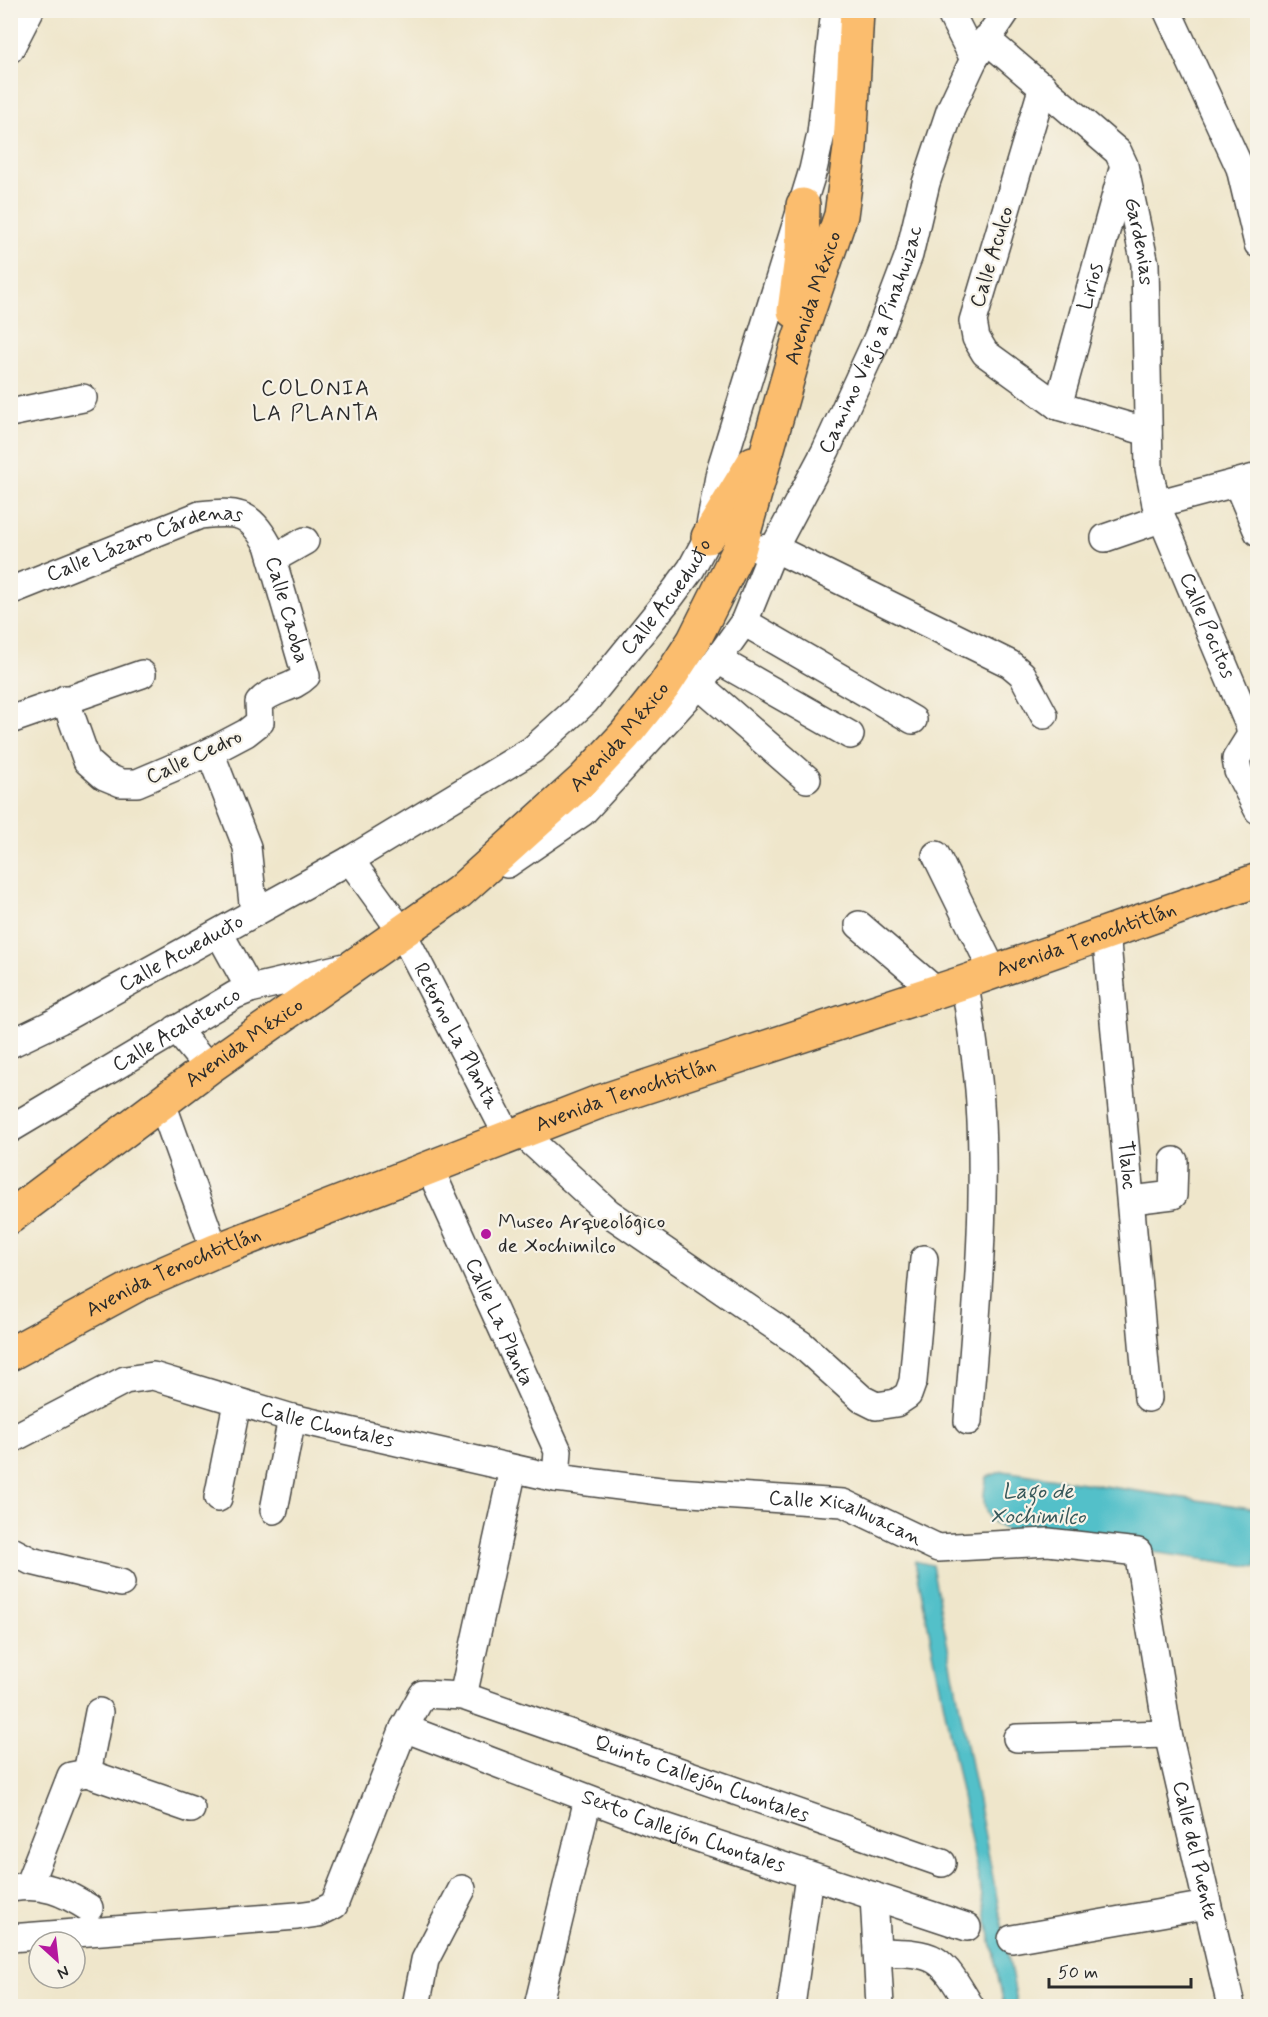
<svg xmlns="http://www.w3.org/2000/svg" width="1268" height="2017" font-family="Mynerve,sans-serif">
<rect width="100%" height="100%" fill="#f7f3e8"/>
<filter id="ink" filterUnits="userSpaceOnUse"><feTurbulence type="fractalNoise" baseFrequency=".0167" numOctaves="2"/><feDisplacementMap in="SourceGraphic" scale="12" xChannelSelector="R" yChannelSelector="G"/><feConvolveMatrix kernelMatrix="1 2 1 2 8 2 1 2 1" color-interpolation-filters="sRGB"/></filter>
<filter id="wash" filterUnits="userSpaceOnUse"><feTurbulence type="fractalNoise" baseFrequency=".008" numOctaves="4" result="noise"/><feDisplacementMap in="SourceGraphic" scale="24" xChannelSelector="R" yChannelSelector="G"/><feGaussianBlur stdDeviation="1.35" result="paint"/><feColorMatrix in="noise" values="0 0 0 0 0 0 0 0 0 0 0 0 0 0 0 0 0 1.4 0 .05"/><feComposite in="paint" operator="in"/></filter>
<g filter="url(#wash)">
<rect width="100%" height="100%" fill="#efe6cb"/>
<path fill="#52c0c9" stroke="#3e767a" stroke-width="1.5" d="M1003,1471l254,38v58l-246,-35c-28,-10 -31,-28 -24,-55z
M915,1561l17,4 86,441h-14z"/>
</g>
<g filter="url(#ink)">
<g fill="none" stroke-linecap="round" stroke-linejoin="round">
<g stroke="#484743" stroke-width="30">
<g id="minor">
<path d="M949,10l25,49"/>
<path d="M1167,10l73,158 18,76"/>
<path id="s1" d="M986,39l132,113 6,13 21,99 4,205 7,35 93,221 2,10 -15,24 2,12 20,39"/>
<path d="M10,49l20,-39"/>
<path d="M1043,86l-70,235 3,17 9,15 73,53 90,26"/>
<path id="s2" d="M1058,406l65,-237"/>
<path d="M10,413l73,-15"/>
<path d="M1237,483l21,49"/>
<path d="M1156,504l102,-27"/>
<path d="M1105,538l55,-19"/>
<path d="M758,549l16,-1 236,116 12,10 22,41"/>
<path d="M273,559l32,-18"/>
<path id="s3" d="M10,591l190,-76c37,-4 49,-4 68,30l38,131c-14,14 -34,12 -47,27l1,19 -14,11 -36,19 -73,31h-16l-17,-7 -17,-15 -22,-62"/>
<path d="M744,622l169,98"/>
<path d="M718,660l132,75"/>
<path d="M699,685l108,94"/>
<path d="M10,720l132,-46"/>
<path d="M210,752l37,95 7,66"/>
<path d="M936,855l57,116"/>
<path id="s4" d="M350,860l52,72 107,206"/>
<path id="s5" d="M507,864l76,-52 116,-127 45,-63 30,-74 52,-98 52,-113 31,-82 17,-72 25,-75 23,-49 33,-49"/>
<path d="M859,925l77,66"/>
<path id="s6" d="M1106,932l42,466"/>
<path d="M219,933l31,56"/>
<path d="M965,982c5,40 13,82 15,122 7,106 -4,212 -12,317"/>
<path d="M176,1029l32,39"/>
<path id="s7" d="M10,1044l50,-24 290,-160 182,-110 53,-48 86,-106 20,-27 17,-32 12,-66 93,-301 8,-36 14,-124"/>
<path d="M162,1103l53,148"/>
<path id="s8" d="M10,1129l225,-134 15,-6 99,-23"/>
<path d="M522,1133l87,80 193,132 60,54 14,7 20,-3 12,-8 5,-14 11,-122"/>
<path id="s9" d="M430,1169l128,282 -2,27"/>
<path d="M1132,1200l41,-5 1,-34"/>
<path id="s10" d="M10,1440l115,-60 28,-4 139,42 264,60 104,13 183,12 95,45 110,-6 90,10 30,182 63,272"/>
<path d="M218,1498l19,-95"/>
<path d="M274,1510l18,-92"/>
<path d="M10,1550l21,11 90,22"/>
<path d="M463,1696l50,-227"/>
<path id="s11" d="M404,1728l249,95 314,104"/>
<path d="M1017,1738l151,-4"/>
<path d="M87,1773l12,-61"/>
<path d="M28,1886l43,-110 16,-3 104,36"/>
<path d="M12,1888c32,-5 50,3 77,20"/>
<path d="M874,1896l6,110"/>
<path id="s12" d="M10,1938l287,-22 21,-3 16,-8 70,-177 19,-34 40,2 479,167"/>
<path d="M1012,1939l195,-34"/>
<path d="M877,1952c61,1 62,2 93,54"/>
<path d="M416,2006l9,-46 37,-71"/>
<path d="M538,2006l50,-207"/>
<path d="M791,2006l18,-130"/>
</g>
</g>
<g stroke="#484743" stroke-width="36">
<g id="major">
<path d="M794,311l8,-61 1,-45"/>
<path d="M708,537l45,-74"/>
<path id="s13" d="M10,1217l198,-149 251,-176 125,-113 41,-44 39,-49 30,-46 45,-90 59,-208 43,-127 9,-67 7,-138"/>
<path id="s14" d="M10,1354l129,-70 76,-33 381,-148 369,-121 293,-102"/>
</g>
</g>
<use href="#minor" stroke="#fff" stroke-width="27"/>
<use href="#major" stroke="#fbbd6e" stroke-width="33"/>
</g>
</g>
<circle fill="#b5179e" stroke="#f7f3e8" stroke-width="2" cx="486" cy="1234" r="6"/>
<g text-anchor="middle" dominant-baseline="central" stroke-width="4.5" stroke-linejoin="round" paint-order="stroke">
<g font-size="21" fill="#2b2b2b" stroke="#f7f3e8">
<text stroke="none"><textPath href="#s1" startOffset="266">Gardenias</textPath></text>
<text transform="translate(992 257) rotate(-73)">Calle Aculco</text>
<text stroke="none"><textPath href="#s2" startOffset="124">Lirios</textPath></text>
<text stroke="none"><textPath href="#s13" startOffset="1264">Avenida México</textPath></text>
<text stroke="none"><textPath href="#s5" startOffset="652">Camino Viejo a Pinahuizac</textPath></text>
<text stroke="none"><textPath href="#s3" startOffset="144">Calle Lázaro Cárdenas</textPath></text>
<text stroke="none"><textPath href="#s7" startOffset="804">Calle Acueducto</textPath></text>
<text stroke="none"><textPath href="#s3" startOffset="354">Calle Caoba</textPath></text>
<text stroke="none"><textPath href="#s1" startOffset="662">Calle Pocitos</textPath></text>
<text stroke="none"><textPath href="#s13" startOffset="778">Avenida México</textPath></text>
<text transform="translate(194 757) rotate(-25)">Calle Cedro</text>
<text stroke="none"><textPath href="#s14" startOffset="1155">Avenida Tenochtitlán</textPath></text>
<text stroke="none"><textPath href="#s7" startOffset="194">Calle Acueducto</textPath></text>
<text stroke="none"><textPath href="#s8" startOffset="194">Calle Acalotenco</textPath></text>
<text stroke="none"><textPath href="#s4" startOffset="206">Retorno La Planta</textPath></text>
<text stroke="none"><textPath href="#s13" startOffset="292">Avenida México</textPath></text>
<text stroke="none"><textPath href="#s14" startOffset="669">Avenida Tenochtitlán</textPath></text>
<text stroke="none"><textPath href="#s6" startOffset="234">Tlaloc</textPath></text>
<text stroke="none"><textPath href="#s14" startOffset="183">Avenida Tenochtitlán</textPath></text>
<text stroke="none"><textPath href="#s9" startOffset="168">Calle La Planta</textPath></text>
<text stroke="none"><textPath href="#s10" startOffset="339">Calle Chontales</textPath></text>
<text stroke="none"><textPath href="#s10" startOffset="868">Calle Xicalhuacan</textPath></text>
<text stroke="none"><textPath href="#s12" startOffset="849">Quinto Callejón Chontales</textPath></text>
<text stroke="none"><textPath href="#s11" startOffset="298">Sexto Callejón Chontales</textPath></text>
<text stroke="none"><textPath href="#s10" startOffset="1472">Calle del Puente</textPath></text>
</g>
<g font-size="21" fill="#2b2b2b" stroke="#f7f3e8" text-anchor="start">
<text x="498" y="1222">Museo Arqueológico<tspan x="498" dy="24">de Xochimilco</tspan></text>
</g>
<g font-size="22" letter-spacing="1.5" fill="#2b2b2b" stroke="#f7f3e8">
<text x="316" y="389">COLONIA<tspan x="316" dy="25">LA PLANTA</tspan></text>
</g>
<g font-size="22" font-style="italic" fill="#37585a" stroke="#f7f3e8">
<text x="1038" y="1492">Lago de<tspan x="1038" dy="25">Xochimilco</tspan></text>
</g>
</g>
<rect width="1268" height="2017" fill="none" stroke="#f7f3e8" stroke-width="36"/>
<g transform="translate(57 1960) rotate(153)"><circle r="28" fill="#f7f3e8" stroke="#a5a39c" stroke-width="1.5"/>
<path d="M0-4.5L10 22L0 15L-10 22Z" fill="#b5179e"/>
<text y="-9" font-size="16" font-weight="bold" text-anchor="middle" fill="#2b2b2b">N</text>
</g>
<path d="M1049 1978v9h142v-9" fill="none" stroke="#2b2b2b" stroke-width="3"/>
<text x="1058" y="1978" font-size="18" fill="#2b2b2b" stroke="#f7f3e8" stroke-width="4.5" paint-order="stroke">50 m</text>
</svg>
